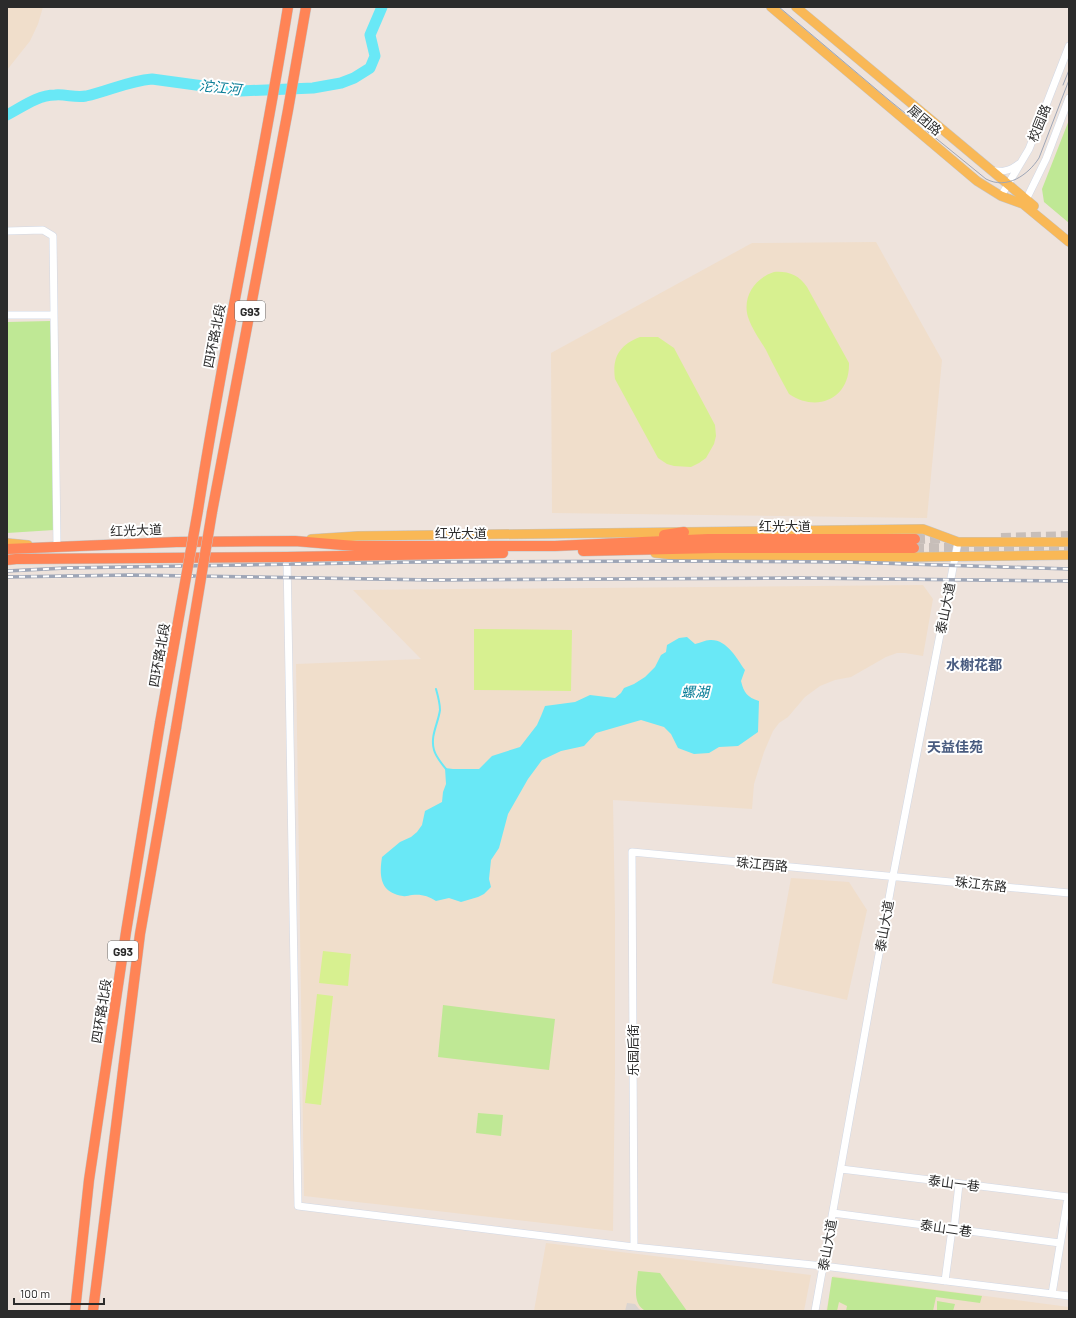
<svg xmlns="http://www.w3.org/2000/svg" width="1076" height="1318" font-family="Barlow,'Noto Sans SC',sans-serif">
<rect width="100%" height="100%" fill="#eee3dc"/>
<path fill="#f0decb" d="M7,7h36l-5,17 -8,17 -23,29z
M876,242l66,118 -15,158 -375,-5 -1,-160 201,-110z
M923,585l10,14 -10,57 -18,-3h-8l-11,4 -35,20 -16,3 -15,6 -15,11 -17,20 -9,6 -6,8 -9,21 -10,32 -2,25 -139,-9 2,115v154l-2,162 -309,-35 -8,-532 125,-5 -68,-69z
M791,878l58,4 18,28 -20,90 -75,-17z
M546,1243l265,32 -7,36h-270z
M833,1276l236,31v4h-243z"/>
<path fill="#bfe895" d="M1069,120v103l-25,-21 -2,-13z
M50,321l1,15 3,194 -47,3v-211z
M443,1005l112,14 -6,51 -111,-13z
M478,1113l25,2 -2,21 -25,-3z
M638,1271l22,2 27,38h-41c-15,-7 -9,-27 -8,-40z
M832,1277l150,19 -2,7 -44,-6 -3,14h-87l1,-5 -8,-4 -2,9h-10z
M937,1301l18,3 -2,7h-16z"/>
<path fill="#d7f090" d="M774,272c14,-1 25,3 33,15l42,76c1,36 -32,50 -60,31 -8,-15 -16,-29 -23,-44 -6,-10 -14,-21 -18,-33 -6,-20 7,-39 26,-45z
M640,337h18l16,11 41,77 1,11 -2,8 -8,14 -7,5 -8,4 -17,-1 -7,-2 -9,-6 -43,-79c-3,-21 4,-34 25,-42z
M474,629l98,1 -1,61 -97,-1z
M323,951l28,3 -3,32 -29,-3z
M317,994l16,2 -12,109 -16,-2z"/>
<path fill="#dad4d0" d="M627,1303l8,1 4,5 3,2h-17z"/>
<path fill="#69e8f6" d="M687,637l8,7c5,-1 10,-4 15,-4 17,-1 27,19 35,30l-4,11c3,12 6,16 18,20l-1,31 -20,14 -19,1 -10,6 -15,1 -16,-6 -7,-14 -7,-7 -23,-7 -45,13 -12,13 -23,5 -19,9 -14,19 -20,35 -9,34 -8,12 -2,19 2,8 -7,7 -6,3 -17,5 -12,-4 -13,3c-8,-5 -14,-7 -24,-6 -3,0 -6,2 -9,1 -23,-3 -24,-20 -21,-39l18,-15 11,-5 6,-5 5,-7 3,-14 17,-9 1,-10 3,-8 -1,-16 8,1h26l13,-13 28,-9 17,-22 4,-9 4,-10 30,-4 15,-7 25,3 6,-5 3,-5 10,-4 11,-7 10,-10 6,-12 5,-3 1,-7 12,-7z"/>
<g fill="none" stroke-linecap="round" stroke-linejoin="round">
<path stroke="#69e8f6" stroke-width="2" d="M436,689c2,7 4,14 4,21 -2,14 -10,26 -6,40 2,7 7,13 12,19"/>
<path stroke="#69e8f6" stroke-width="11" d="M7,115c15,-8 31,-20 48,-20 11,-1 20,3 31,1 23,-5 42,-15 66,-17l88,12 73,-3 28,-5 13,-5 16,-10 5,-12 -5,-21 12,-28"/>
<path stroke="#c7beb9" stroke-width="10" stroke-dasharray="10 5" stroke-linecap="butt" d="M1001,538l68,-2
M915,539l34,-1
M914,548l155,-1"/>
<g stroke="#d1d8e5" stroke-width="8">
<path id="minor" d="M991,170c11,3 19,1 28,-6
M1001,196l28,-47 40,-103
M1025,202l21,-43 23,-61
M7,231l36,-1 10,6 4,310
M7,315h47
M287,557l11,649 336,41 189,19 246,30
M841,1169l227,28 -16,97
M833,1213l227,30
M954,1229l5,-45
M634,1247l-2,-395 437,41
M945,1281l7,-52
M815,1311l78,-435 65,-334"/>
</g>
<g stroke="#c4c4c4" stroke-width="10">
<path id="major" d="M771,7l206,174 24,15 22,8 46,38
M796,7l238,199
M311,539l47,-3 565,-7 35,13h111
M7,543l21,2
M655,553l37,4h223l154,-2"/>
</g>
<g stroke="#c4c4c4" stroke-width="11">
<path id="highway" d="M198,510c26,-168 63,-335 90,-503
M212,512l76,-402 18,-103
M664,535l20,-3
M7,549l169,-7 119,-1 60,5h200l153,-7h207
M583,551l133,-3h198
M7,560l9,-1 271,-2 216,-4
M75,1311l14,-131 37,-248 34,-209
M93,1311l47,-377 36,-206"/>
</g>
<use href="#minor" stroke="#fff" stroke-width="7"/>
<use href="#major" stroke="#f9b856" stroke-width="9"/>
<use href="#highway" stroke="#ff8456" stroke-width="10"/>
<path stroke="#9ea6b7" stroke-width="1" d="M779,7l110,93 97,79c21,11 42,-4 53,-21l30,-78
M1063,85l6,-15"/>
<g stroke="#9ea6b7" stroke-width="3.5">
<path id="rail" d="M7,571l59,-3 351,-6 259,-1 170,1 223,7
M7,577l123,-2 304,5 366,-2 269,3"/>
</g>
<use href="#rail" stroke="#fff" stroke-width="2" stroke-dasharray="6" stroke-linecap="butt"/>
<g stroke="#c4c4c4" stroke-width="11" stroke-linecap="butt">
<path id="highway-bridge" d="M160,723l38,-213
M176,728l36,-216"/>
</g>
<use href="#highway-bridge" stroke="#ff8456" stroke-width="10"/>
</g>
<g text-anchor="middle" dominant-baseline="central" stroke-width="4" stroke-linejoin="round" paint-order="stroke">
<g fill="#fff" stroke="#6b6b6b" stroke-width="1">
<rect x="235" y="301" width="30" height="20" rx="3"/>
<rect x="108" y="941" width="30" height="20" rx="3"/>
</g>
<g font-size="12" font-weight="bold" fill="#2b2b2b">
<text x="250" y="311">G93</text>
<text x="123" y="951">G93</text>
</g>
<g font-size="13" fill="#2b2b2b" stroke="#fff">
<text transform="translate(925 120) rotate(40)">犀团路</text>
<text transform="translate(1039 123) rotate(-68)">校园路</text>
<text transform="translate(214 336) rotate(-79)">四环路北段</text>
<text x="785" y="526">红光大道</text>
<text transform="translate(136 530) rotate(-2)">红光大道</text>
<text x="461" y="533">红光大道</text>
<text transform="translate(945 608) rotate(-79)">泰山大道</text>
<text transform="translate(159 655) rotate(-80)">四环路北段</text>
<text transform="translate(762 864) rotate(5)">珠江西路</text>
<text transform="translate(981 884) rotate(6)">珠江东路</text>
<text transform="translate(884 926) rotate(-80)">泰山大道</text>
<text transform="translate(101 1011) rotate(-81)">四环路北段</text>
<text transform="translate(633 1050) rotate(-90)">乐园后街</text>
<text transform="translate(954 1183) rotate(7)">泰山一巷</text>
<text transform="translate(946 1228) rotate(8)">泰山二巷</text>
<text transform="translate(827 1245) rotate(-80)">泰山大道</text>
</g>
<g font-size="14" font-style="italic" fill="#067c96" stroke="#fff">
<text transform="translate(220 87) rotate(6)">沱江河</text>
<text x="695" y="691">螺湖</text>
</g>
<g font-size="14" font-weight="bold" fill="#485b7f" stroke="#fff">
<text x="974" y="664">水榭花都</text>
<text x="955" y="746">天益佳苑</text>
</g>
</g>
<rect width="1076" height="1318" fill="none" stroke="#2b2b2b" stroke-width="16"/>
<path d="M14 1298v6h90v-6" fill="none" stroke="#2b2b2b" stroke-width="2"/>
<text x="20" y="1298" font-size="12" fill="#2b2b2b" stroke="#ffffff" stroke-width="3" paint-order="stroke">100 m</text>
</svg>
